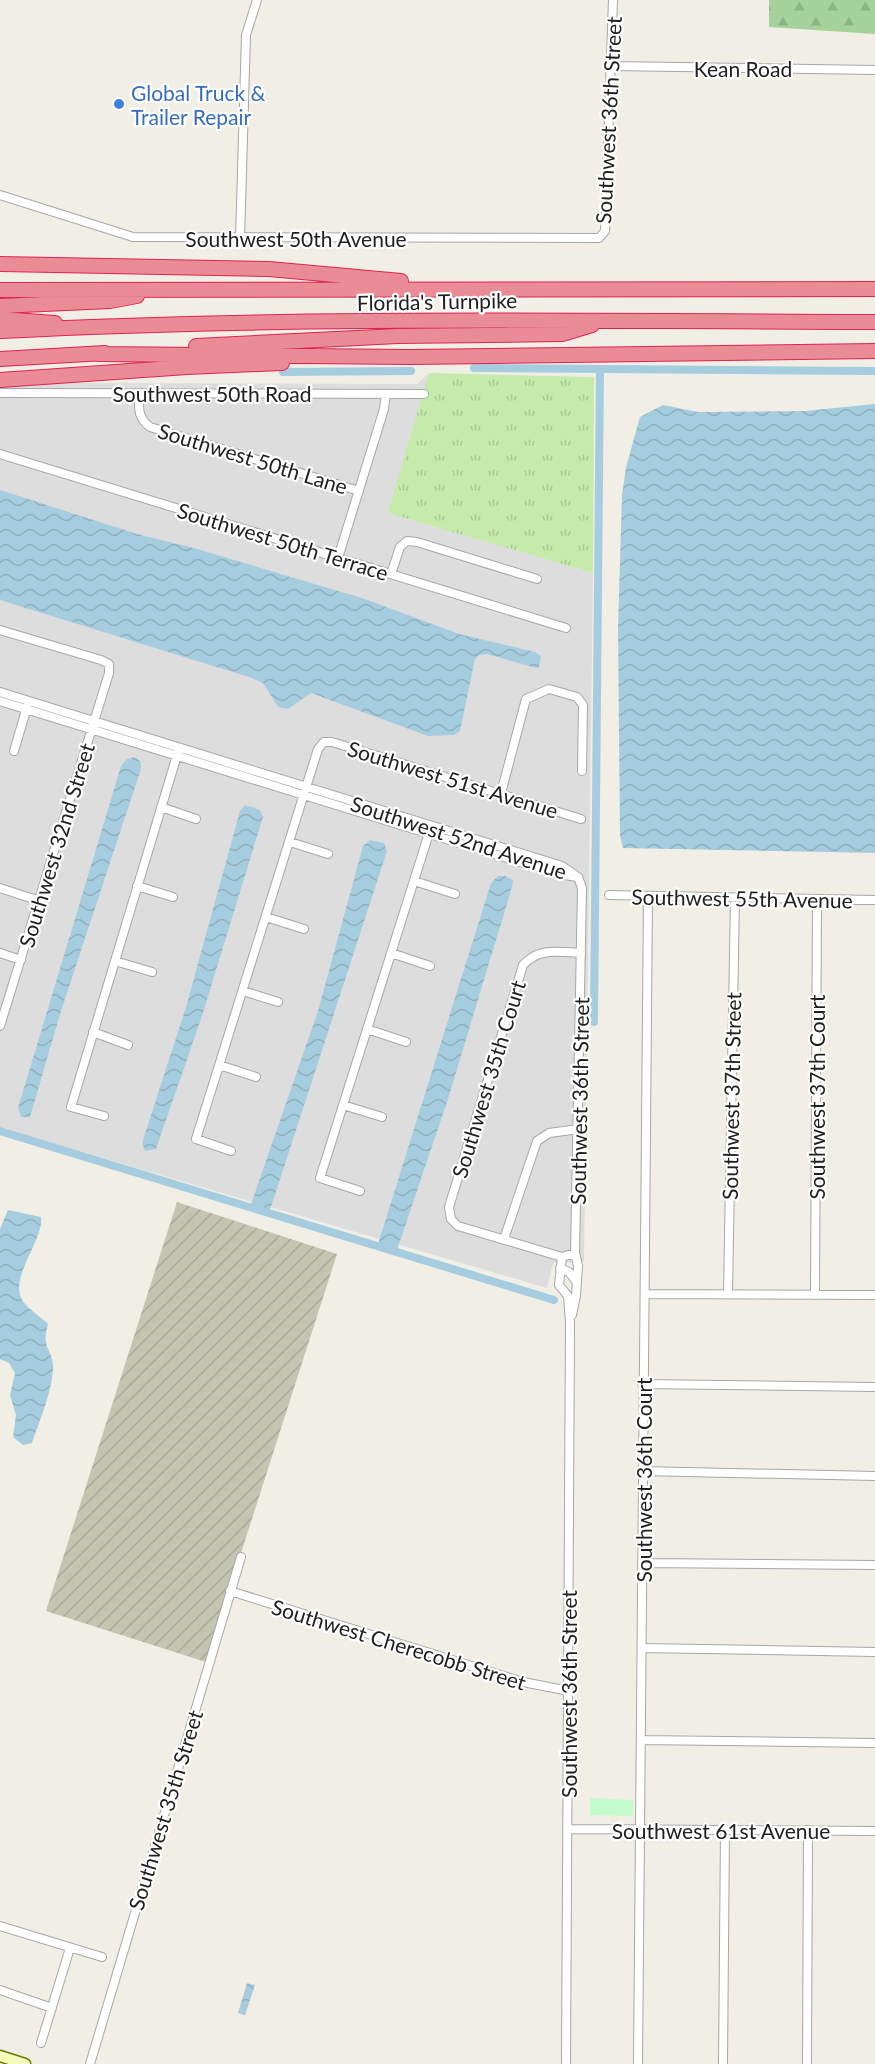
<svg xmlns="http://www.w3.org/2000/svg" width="875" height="2064" font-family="Lato,sans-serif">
<defs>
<pattern id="construction-furrows" width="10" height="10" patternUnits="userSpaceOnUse" patternTransform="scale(1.5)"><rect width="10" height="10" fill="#c4c5b1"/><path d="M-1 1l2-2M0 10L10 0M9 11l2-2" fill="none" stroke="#a8a998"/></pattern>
<pattern id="grass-tufts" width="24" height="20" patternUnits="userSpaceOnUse" patternTransform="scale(1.5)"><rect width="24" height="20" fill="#c5ebab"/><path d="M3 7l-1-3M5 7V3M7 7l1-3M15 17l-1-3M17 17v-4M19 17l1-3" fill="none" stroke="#a9c993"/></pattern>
<pattern id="forest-firs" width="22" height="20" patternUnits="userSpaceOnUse" patternTransform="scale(1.5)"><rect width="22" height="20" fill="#a5d19a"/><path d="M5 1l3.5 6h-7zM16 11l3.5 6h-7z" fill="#8eb384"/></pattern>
<pattern id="water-waves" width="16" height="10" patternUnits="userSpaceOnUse" patternTransform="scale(1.5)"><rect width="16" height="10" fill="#a5cddf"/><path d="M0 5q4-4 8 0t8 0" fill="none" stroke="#8eb0bf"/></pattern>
</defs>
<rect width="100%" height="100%" fill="#f1eee6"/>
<path fill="#dedddd" d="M429,373l-40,140 204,60 -9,689 -31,1 -6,25 -547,-160v-741l42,-4 375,1z"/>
<path fill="url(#construction-furrows)" d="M177,1202l160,52 -131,408 -160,-51z"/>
<path fill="url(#grass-tufts)" d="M429,373l165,4 -1,196 -205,-60z"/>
<path fill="url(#forest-firs)" d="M769,0h106v34l-106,-7z"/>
<path fill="#c3fbcc" d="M590,1798l43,2v16l-43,-1z"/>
<path fill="url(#water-waves)" d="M875,404v449l-252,-5 -3,-12 -2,-208 4,-133 4,-28 14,-50 23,-12 35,7 107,-1z
M0,490l137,44 57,14 171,51 94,35 76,18 6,4 -2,11 -3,1 -49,-14 -8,1 -4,4 -15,72 -6,4 -26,1 -117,-43 -23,16 -10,-2 -15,-24 -11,-5 -252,-78z
M135,757l6,5v7l-80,242 -31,106h-9l-3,-9 103,-342 6,-7z
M245,805l15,5 3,7 -61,199 -46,133 -11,2 -3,-8 44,-136 54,-196z
M370,840l14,3 3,8 -118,362 -19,-6 68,-196 45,-165z
M498,876h7l8,4 -1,7 -64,212 -52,154 -19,-6 114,-364z
M8,1210l33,7c3,22 -30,58 -20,81 6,11 18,17 27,26 -7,24 3,23 5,41 1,21 -14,58 -21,78l-9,2 -10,-8 3,-22 -6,-20 5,-22 -6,-10 -9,-4v-130z
M247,1983l8,2 -10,30 -7,-2z"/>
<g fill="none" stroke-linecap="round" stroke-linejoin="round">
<path stroke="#a5cddf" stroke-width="8" d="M474,368l401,3
M283,372l128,-1
M594,1022l6,-653
M0,1131l554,169"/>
<g stroke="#a7a7a7" stroke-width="10">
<path id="street" d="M610,66l265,4
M0,195l133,42 466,1 6,-7 8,-231
M240,239l6,-204 11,-35
M0,393l424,1
M139,393c0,15 -2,24 11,34l209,64
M0,454l566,174
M338,558l46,-149 2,-15
M391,574l9,-27 7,-6 10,1 120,37
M0,630l101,30 8,4v9l-109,353
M0,692l562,174 16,11
M0,701l559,173 18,3
M14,751l13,-44
M501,793l25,-94 23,-10 28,8 6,8 -1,66
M161,807l35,12
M290,842l38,12
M414,881l41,13
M137,886l36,11
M0,888l40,13
M609,895l266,5
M266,917l38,12
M0,953l21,7
M391,953l39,13
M115,961l37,11
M243,991l35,11
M367,1029l39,13
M93,1032l35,13
M219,1065l37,12
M343,1105l39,12
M104,1116l-33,-9 107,-355
M231,1151l-35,-12 122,-390 6,-7h8l249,77
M360,1191l-40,-13 110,-348
M504,1239l33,-98 12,-8 30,-4
M575,1253l-13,4 -104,-31 -7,-7 -2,-12 74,-242c16,-18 36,-13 58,-12
M562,1257l-3,28 9,11 2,27 -4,741
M560,1268l9,4 7,9
M645,1294l230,1
M728,1294l7,-396
M815,1295l2,-395
M572,1315l4,-19 2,-30 -3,-13 7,-365 -4,-11
M642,1384l233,3
M641,1471l234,5
M642,1563l233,2
M230,1591l293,91 46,9
M643,1648l232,4
M641,1740l234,3
M568,1829l307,2
M0,1926l102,31
M0,1990l52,18
M41,2043l29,-95
M90,2064l151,-507
M638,2064l10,-1168
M723,2064l2,-235
M807,2064l1,-234"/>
</g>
<g stroke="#637b02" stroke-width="13">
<path id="secondary" d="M0,2056l25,8"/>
</g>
<g stroke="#e02251" stroke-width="16">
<path id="highway" d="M0,264l269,5 132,12
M0,290l875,-1
M0,306l110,-5 27,-5
M0,319l55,4
M0,331c291,-15 584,-10 875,-9
M196,346l202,-10 164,-2 30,-9
M98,354l312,3 465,-6
M0,359l105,-6
M0,380l187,-13 95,-4"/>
</g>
<use href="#street" stroke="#fff" stroke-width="8"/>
<use href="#secondary" stroke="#f2fbb9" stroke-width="10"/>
<use href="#highway" stroke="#e98c95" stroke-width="14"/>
</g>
<circle fill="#3f7fe0" stroke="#fff" stroke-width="2" cx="119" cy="104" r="6"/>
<g text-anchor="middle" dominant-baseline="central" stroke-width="4.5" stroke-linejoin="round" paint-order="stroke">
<g font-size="21" fill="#202020" stroke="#fff">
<text x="743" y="68">Kean Road</text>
<text transform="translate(608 120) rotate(-87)">Southwest 36th Street</text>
<text x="296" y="238">Southwest 50th Avenue</text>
<text transform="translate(437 301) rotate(-1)">Florida's Turnpike</text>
<text x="212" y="393">Southwest 50th Road</text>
<text transform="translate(253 458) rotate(17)">Southwest 50th Lane</text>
<text transform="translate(283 541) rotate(17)">Southwest 50th Terrace</text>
<text transform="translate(453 779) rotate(17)">Southwest 51st Avenue</text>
<text transform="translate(459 837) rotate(18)">Southwest 52nd Avenue</text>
<text transform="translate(56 845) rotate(-73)">Southwest 32nd Street</text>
<text transform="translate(742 898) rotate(1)">Southwest 55th Avenue</text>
<text transform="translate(488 1079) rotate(-73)">Southwest 35th Court</text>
<text transform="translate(731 1096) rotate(-89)">Southwest 37th Street</text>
<text transform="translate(816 1097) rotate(-90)">Southwest 37th Court</text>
<text transform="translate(579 1101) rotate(-89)">Southwest 36th Street</text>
<text transform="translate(643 1480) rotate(-90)">Southwest 36th Court</text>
<text transform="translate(399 1644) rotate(17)">Southwest Cherecobb Street</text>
<text transform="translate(568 1694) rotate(-90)">Southwest 36th Street</text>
<text transform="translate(165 1810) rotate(-73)">Southwest 35th Street</text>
<text x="721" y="1830">Southwest 61st Avenue</text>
</g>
<g font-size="21" fill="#366cbe" stroke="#fff" text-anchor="start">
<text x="131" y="92">Global Truck &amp;<tspan x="131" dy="24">Trailer Repair</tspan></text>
</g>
</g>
</svg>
